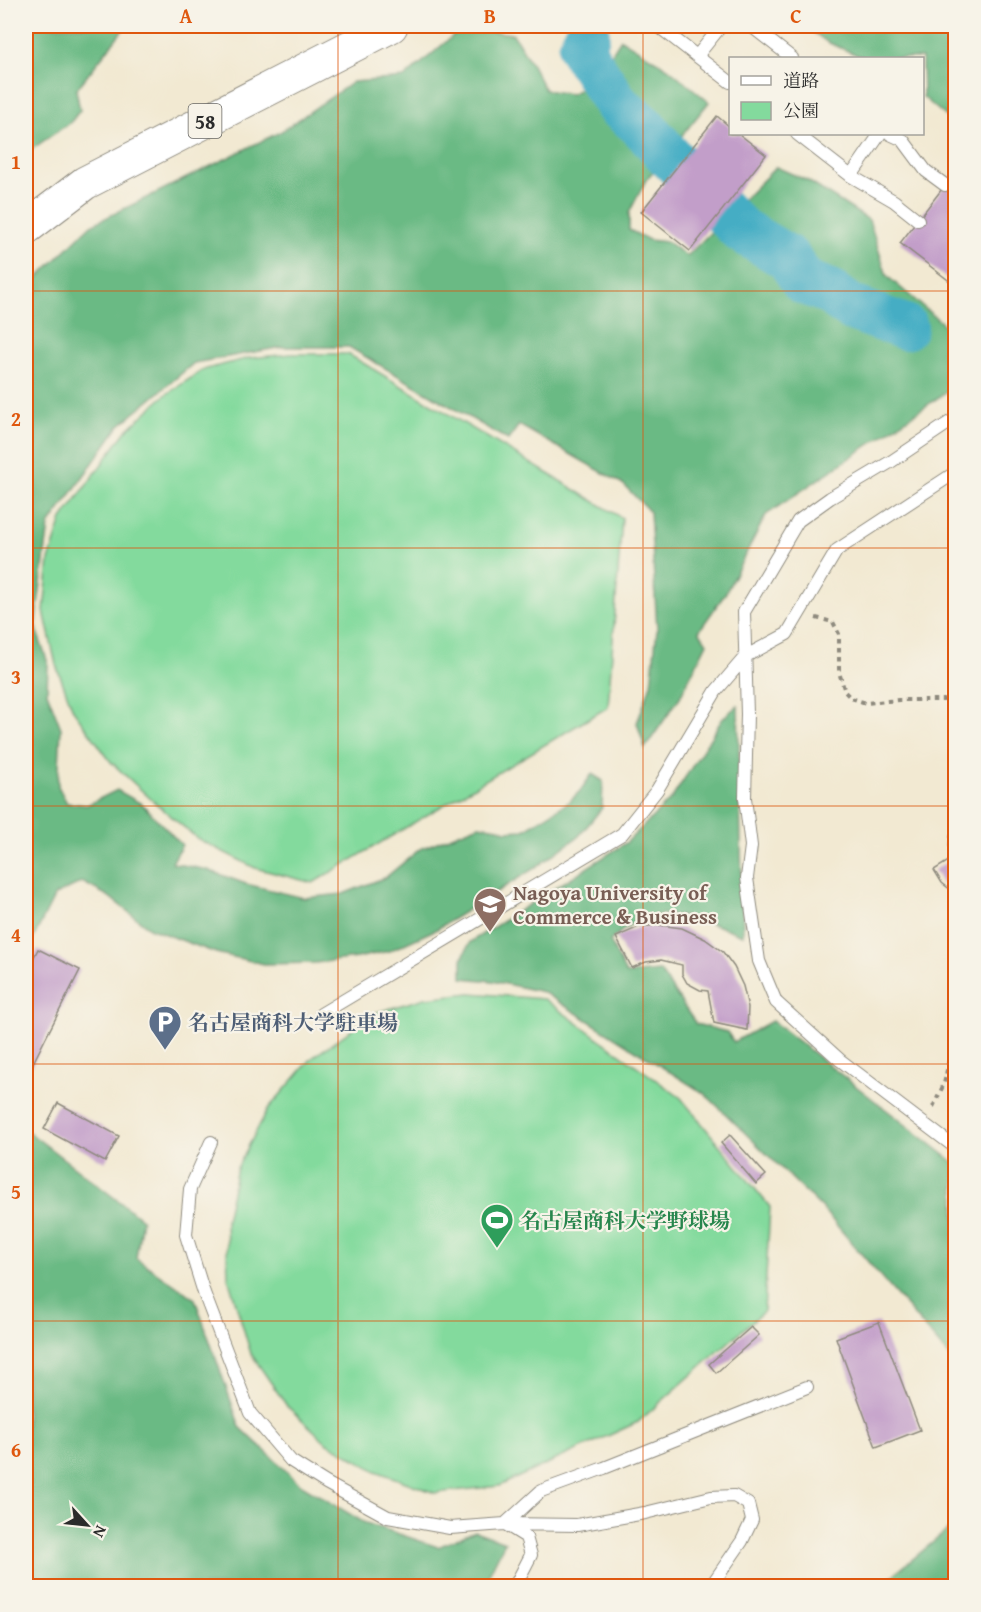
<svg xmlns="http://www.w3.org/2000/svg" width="981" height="1612" font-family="'Gentium Book Plus','Noto Serif JP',serif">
<rect width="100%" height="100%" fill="#f7f3e8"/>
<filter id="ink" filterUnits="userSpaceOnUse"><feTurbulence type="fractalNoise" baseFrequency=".0167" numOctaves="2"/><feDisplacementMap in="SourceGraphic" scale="12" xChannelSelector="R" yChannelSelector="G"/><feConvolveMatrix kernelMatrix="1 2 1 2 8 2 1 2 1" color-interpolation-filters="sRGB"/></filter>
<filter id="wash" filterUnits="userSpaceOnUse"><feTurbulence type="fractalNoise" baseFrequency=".008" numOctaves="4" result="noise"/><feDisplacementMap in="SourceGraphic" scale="24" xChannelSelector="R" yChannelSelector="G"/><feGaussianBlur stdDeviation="1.35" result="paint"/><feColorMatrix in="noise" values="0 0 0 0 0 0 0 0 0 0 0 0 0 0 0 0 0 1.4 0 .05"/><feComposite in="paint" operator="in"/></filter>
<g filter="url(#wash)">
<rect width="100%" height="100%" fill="#f2e9d2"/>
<path fill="#83da9d" stroke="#578264" stroke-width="1.5" d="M291,354h57l274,164 -14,189 -295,176 -58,-15 -57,-29 -45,-38 -42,-39 -38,-52 -17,-45 -12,-54 5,-51 13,-41 63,-87 40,-37 38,-25 46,-12z
M470,993l74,6 137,99 89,109 -6,104 -126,111 -139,64 -64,7 -59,-22 -50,-29 -39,-36 -36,-52 -23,-77 -2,-57 11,-52 31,-59 44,-51 63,-45 50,-15z"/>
<path fill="#6aba84" stroke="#4a7258" stroke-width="1.5" d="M29,26h97l-50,64 4,20 -9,12 -45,31v-124z
M805,26h150v98l-32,-27 -1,-39h-58l-37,-16z
M462,28l51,6 18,29 14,27 26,4 23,-13 27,-42 47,29 41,34 -63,78 -17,33v17l20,10 18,2 20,14 89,-89 32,14 61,39 18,56 68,58v47l-10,12 -179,122 -41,79 -26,37 8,12 -27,54 -35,51 -8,-25 14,-39 6,-55 -7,-117 -27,-28 -104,-59 -11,15 -159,-93h-67l-88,16 -75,63 -70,99 -14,101 13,37 -1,29 14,36 -3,58 9,17 20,2 30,-15 25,14 40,41 -10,18 36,7 38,14 58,14 39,-4 43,-17 34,-28 59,-24 20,3 7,3 18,-1 45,-28 11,-11 12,-17 11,7 -1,27 -23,28 -44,32 -98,61 -48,22 -32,7 -42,5 -51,1 -48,-11 -67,-25 -41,-32 -26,-14 -27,13 -29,58v-664l65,-64 189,-93 73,-50 51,-4z
M738,705l5,230c-28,-10 -57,-23 -88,-20 -15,1 -34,16 -45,26l16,33 34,-3 36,53 31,8 7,10 38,-21 183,142v200l-134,-156 -116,-113 -162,-102 -51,-11 -30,-3v-19l8,-17 156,-99 46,-45 51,-80z
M26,1130l116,89 -6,39 59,41 45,128 60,57 63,38 75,25 37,-16 30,11 -22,44h-457z
M955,1524v62h-75z"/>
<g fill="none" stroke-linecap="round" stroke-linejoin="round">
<path stroke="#45adc4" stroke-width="46" d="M587,35l-6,14 37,57 23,19 28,31 72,74 47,28 16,24 24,9 24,17 53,19"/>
</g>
<g id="blocks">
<path fill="#c29ec9" d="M717,116l13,11v7h9l27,21 -76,96 -49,-39z
M956,171v115l-56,-43z
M956,825v69l-14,-11 -8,-13 18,-11 -3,-12 1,-11z
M659,925l23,3 23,11 18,13 11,15 9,19 5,21 -1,23 -33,-7 -6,-32 -8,-1 -13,-7 -5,-9v-9l-21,-5 -15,2 -14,6 -16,-31 23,-10z
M38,949l42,21 -54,107v-104z
M58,1103l61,33 -14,26 -61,-33z
M730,1135l36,40 -10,9 -35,-41z
M879,1322l41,108 -44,17 -40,-109z
M751,1327l8,8 -43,38 -7,-9z"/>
</g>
</g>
<g filter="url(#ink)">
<use href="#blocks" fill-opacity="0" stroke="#8e8a7e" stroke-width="1.5"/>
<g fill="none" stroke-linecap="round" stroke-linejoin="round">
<g stroke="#8e8a7e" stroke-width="14">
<path id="service" d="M658,26l72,56
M751,26l41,32
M697,56l24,-30
M797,134l54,42 43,25 24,19
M890,134l13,6 23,31 19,14
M851,176l29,-42
M956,418l-64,43 -62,37 -32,23 -54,91 3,102 -2,84 6,48 -4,32 12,83 17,41 64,58 116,88
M321,1014l301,-180 35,-44 59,-99 30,-35 41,-22 50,-84 119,-78
M211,1142l-21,47 -4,46 18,58 46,120 41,48 35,22 62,34 62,11 55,-4 36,-33 63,-23 203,-81
M505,1524l72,1 68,-12 66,-16 23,-1 14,8 4,16 -10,21 -31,45
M505,1524l21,13 5,18 -16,31"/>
</g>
<g stroke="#8e8a7e" stroke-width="35">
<path id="primary" d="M26,228l59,-45 306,-157"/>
</g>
<path stroke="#8e8a7e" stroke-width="4" stroke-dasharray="4.5 4.5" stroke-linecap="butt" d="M816,618l17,4 6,12v38l6,20 6,6 15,5 33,-3h51l6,-2
M933,1107l11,-23 12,-57"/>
<use href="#service" stroke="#fff" stroke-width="12"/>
<use href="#primary" stroke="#fff" stroke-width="33"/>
</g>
</g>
<path fill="none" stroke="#df570e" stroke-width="1.5" stroke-opacity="0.55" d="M338,26v1560M643,26v1560M26,291h930M26,548h930M26,806h930M26,1064h930M26,1321h930"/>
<defs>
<g id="university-pin" transform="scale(1.725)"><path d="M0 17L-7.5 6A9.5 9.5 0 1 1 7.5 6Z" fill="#8d6e63" stroke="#f7f3e8"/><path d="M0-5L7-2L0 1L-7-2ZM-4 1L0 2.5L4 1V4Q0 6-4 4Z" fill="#fff"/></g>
<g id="parking-pin" transform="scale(1.725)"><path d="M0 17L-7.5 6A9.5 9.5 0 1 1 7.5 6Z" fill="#5c6f8a" stroke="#f7f3e8"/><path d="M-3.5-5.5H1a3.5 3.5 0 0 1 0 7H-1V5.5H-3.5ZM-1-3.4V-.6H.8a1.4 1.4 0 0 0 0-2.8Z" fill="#fff"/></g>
<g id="stadium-pin" transform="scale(1.725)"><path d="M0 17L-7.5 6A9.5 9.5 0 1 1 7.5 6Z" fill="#2e9e5b" stroke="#f7f3e8"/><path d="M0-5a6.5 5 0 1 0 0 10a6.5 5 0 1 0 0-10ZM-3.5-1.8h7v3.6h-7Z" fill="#fff"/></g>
</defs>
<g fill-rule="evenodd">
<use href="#university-pin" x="490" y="904"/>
<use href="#parking-pin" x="165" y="1022"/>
<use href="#stadium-pin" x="497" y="1220"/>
</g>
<g text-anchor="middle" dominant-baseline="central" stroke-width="4.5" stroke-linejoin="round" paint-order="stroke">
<rect fill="#f7f3e8" stroke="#686764" stroke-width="1.5" x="188.5" y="104" width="33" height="34" rx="4.5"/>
<g font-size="20" font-weight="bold" fill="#2b2b2b">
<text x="205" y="121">58</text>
</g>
<g font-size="21" font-weight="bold" fill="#785e54" stroke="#f7f3e8" text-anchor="start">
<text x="513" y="892">Nagoya University of<tspan x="513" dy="24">Commerce &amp; Business</tspan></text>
</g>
<g font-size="21" font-weight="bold" fill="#4e5e75" stroke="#f7f3e8" text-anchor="start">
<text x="188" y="1022">名古屋商科大学駐車場</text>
</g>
<g font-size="21" font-weight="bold" fill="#27864d" stroke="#f7f3e8" text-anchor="start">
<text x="520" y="1220">名古屋商科大学野球場</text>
</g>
</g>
<rect width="981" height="1612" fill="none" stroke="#f7f3e8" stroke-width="66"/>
<rect x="729" y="57" width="195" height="78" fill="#f7f3e8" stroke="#a5a39c" stroke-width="1.5"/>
<rect x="741" y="76" width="30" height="9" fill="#ffffff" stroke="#a5a39c" stroke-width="1.5"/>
<text x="783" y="87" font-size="18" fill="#2b2b2b">道路</text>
<rect x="741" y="102" width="30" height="18" fill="#83da9d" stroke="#a5a39c" stroke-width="1.5"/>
<text x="783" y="117" font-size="18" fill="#2b2b2b">公園</text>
<g transform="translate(87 1525) rotate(117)" stroke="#f7f3e8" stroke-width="4.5" paint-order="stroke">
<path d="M0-4.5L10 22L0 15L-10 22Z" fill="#2b2b2b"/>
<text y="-9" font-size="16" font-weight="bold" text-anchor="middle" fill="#2b2b2b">N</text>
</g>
<rect x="33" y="33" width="915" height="1546" fill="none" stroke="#df570e" stroke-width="2"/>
<g font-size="20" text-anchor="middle" font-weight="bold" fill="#df570e">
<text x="186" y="23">A</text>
<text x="490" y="23">B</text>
<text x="796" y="23">C</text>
<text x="16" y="169">1</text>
<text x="16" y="426">2</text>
<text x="16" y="684">3</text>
<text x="16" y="942">4</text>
<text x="16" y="1199">5</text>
<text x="16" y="1457">6</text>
</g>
</svg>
